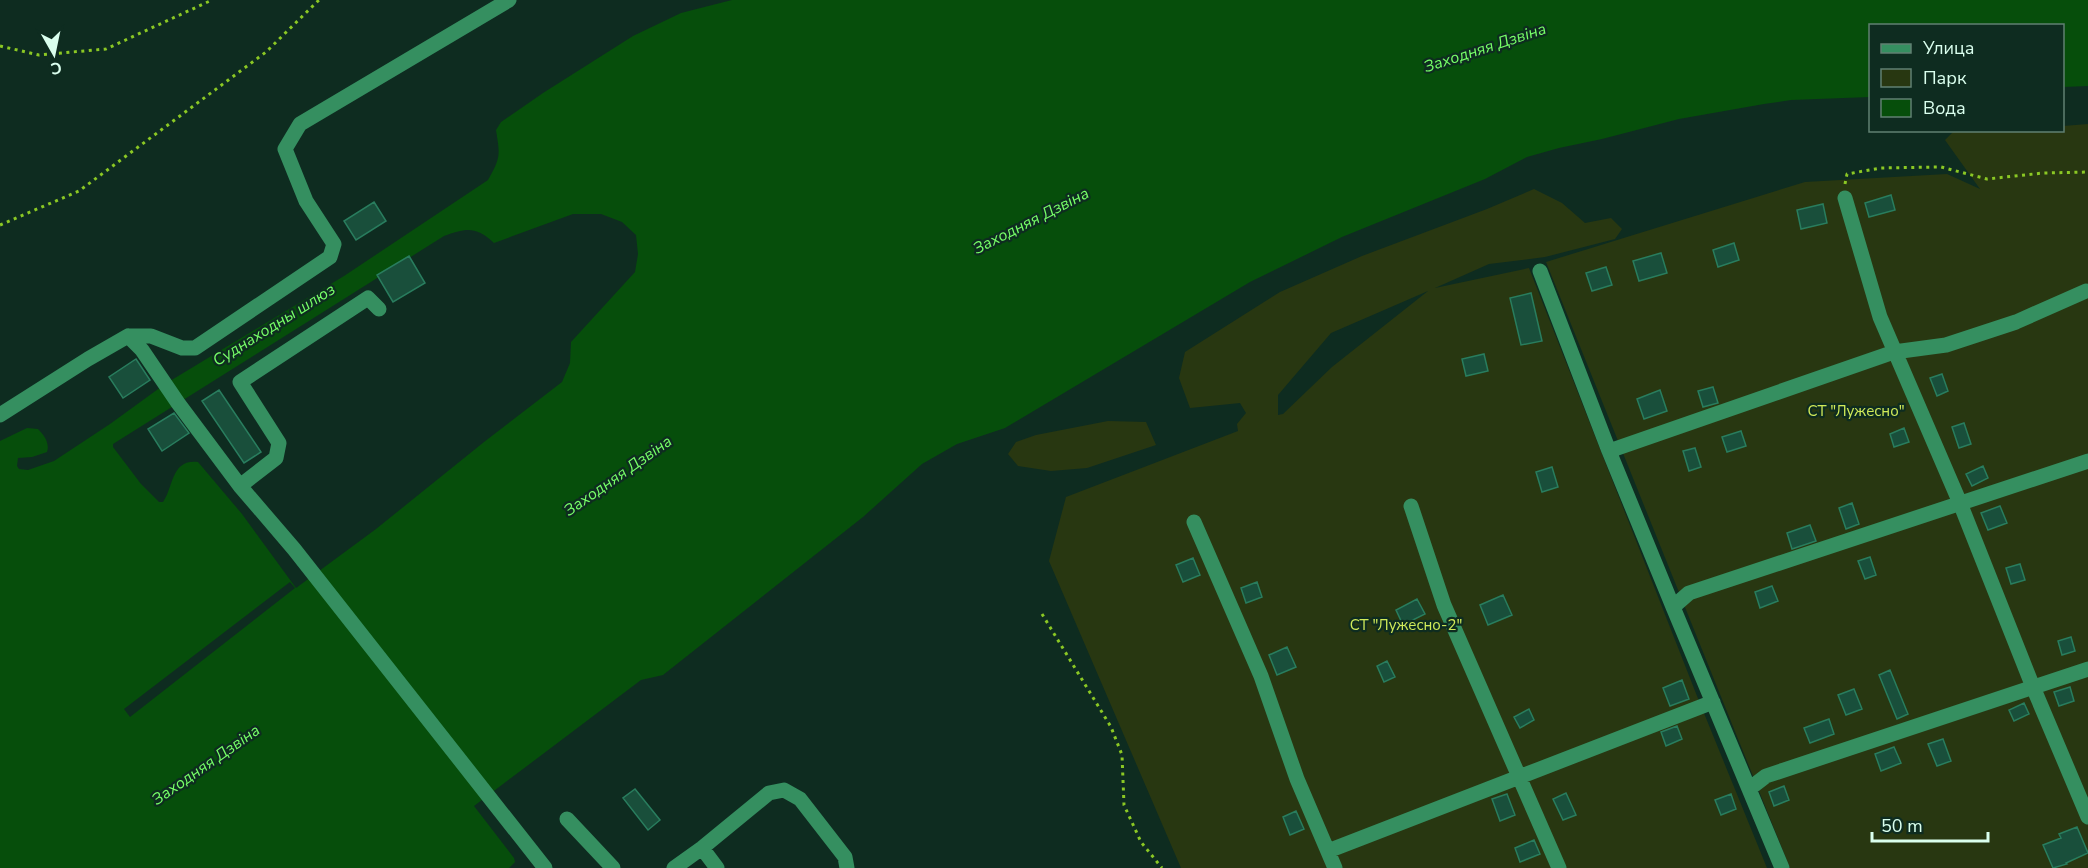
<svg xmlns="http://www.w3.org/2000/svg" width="2088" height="868" font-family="'Nunito Sans',sans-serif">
<rect width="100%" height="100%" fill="#0e2c20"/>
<path fill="#283711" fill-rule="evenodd" d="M2088,124v744h-298l-244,-606 259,-80 142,-8 33,15 -35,-49 9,-9 108,-1 1,-4z
M1534,189l28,14 23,20 26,-5 11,11 -7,10 -70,18 -56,7 -54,24 94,-20 168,428 70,172h-586l-132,-307 17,-64 172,-66 -1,-7 9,-11 -6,-10 -50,5 -11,-30 6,-26 95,-60 82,-36 125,-47zM1428,291l-96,76 -49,47 -5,1v-20l53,-62z
M1108,421l38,1 10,23 -69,23 -36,3 -33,-5 -10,-12 8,-12 20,-7z"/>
<path fill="#064e0b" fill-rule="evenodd" d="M732,0h1356v86l-25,1 -1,-61h-192v71l-79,3 -27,4 -85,15 -77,20 -43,9 -32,9 -42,22 -143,58 -92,45 -245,146 -48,16 -35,20 -59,53 -200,158 -22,5 -167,126 40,52 1,4 -6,6h-509v-427l27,-13 11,1c6,6 12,14 9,23l-15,5 -14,1 -1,8 2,3 9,1 26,-9 56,-37 55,-40 179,-108 144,-96c13,-23 12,-25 8,-50l5,-8 42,-29 90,-57 48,-23zM573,214h28l21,8 14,13 2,19 -3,18 -64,70 -1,21 -8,19 -78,60 -108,87 -80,59 -54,-74 -44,-52c-27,-3 -24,24 -35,40h-4l-18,-18 -28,-37v-3l331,-208c22,-8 32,-10 50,7z"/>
<path fill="#0e2c20" d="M290,582l5,6 -165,129 -6,-8z"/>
<path fill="#194f3b" stroke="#297d5e" stroke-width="1.5" d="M1891,195l4,15 -26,7 -4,-14z
M374,202l12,19 -30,19 -12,-19z
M1823,204l4,19 -26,6 -4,-19z
M1734,243l5,17 -21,7 -5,-17z
M1661,253l6,20 -28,8 -6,-20z
M409,256l16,27 -32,19 -16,-27z
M1606,267l6,18 -20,6 -6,-18z
M1531,293l11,48 -21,4 -11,-47z
M1484,354l4,17 -22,5 -4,-17z
M136,359l14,21 -27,18 -14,-21z
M1942,374l6,17 -11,5 -7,-18z
M1713,387l5,16 -15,4 -5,-16z
M219,390l42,62 -17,11 -42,-62z
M1660,390l7,21 -23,8 -7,-20z
M174,413l15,20 -27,18 -14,-22z
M1964,423l7,21 -12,4 -7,-21z
M1904,428l5,14 -15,5 -4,-13z
M1741,431l5,15 -19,6 -5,-15z
M1695,448l6,19 -12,4 -6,-20z
M1983,466l5,12 -16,8 -6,-12z
M1552,467l6,20 -16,5 -6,-20z
M1852,503l7,21 -13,5 -7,-21z
M2000,506l7,17 -19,7 -7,-17z
M1810,525l6,16 -24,8 -5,-16z
M1870,557l6,18 -11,4 -7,-18z
M1193,558l7,17 -17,7 -7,-17z
M2020,564l5,16 -14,4 -5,-16z
M1257,582l5,15 -16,6 -5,-15z
M1772,586l6,15 -18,7 -5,-16z
M1503,595l9,20 -24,10 -8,-20z
M1417,599l8,15 -22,11 -7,-15z
M2071,637l4,14 -13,4 -4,-14z
M1287,647l9,20 -19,8 -8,-20z
M1387,661l8,16 -11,5 -7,-16z
M1890,670l18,44 -11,5 -18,-44z
M1682,680l7,19 -19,7 -7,-18z
M2070,687l4,14 -15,5 -5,-14z
M1854,689l8,20 -16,6 -8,-20z
M2024,703l5,11 -15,7 -5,-11z
M1529,709l5,11 -14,8 -6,-11z
M1829,719l5,15 -24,9 -6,-15z
M1677,726l5,13 -16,7 -5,-14z
M1943,739l8,22 -14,5 -9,-22z
M1894,747l7,16 -20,8 -6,-17z
M1784,786l5,14 -15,6 -5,-14z
M635,789l25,31 -12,10 -25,-32z
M1566,793l10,22 -13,5 -10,-21z
M1507,794l8,21 -15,6 -8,-22z
M1731,794l5,15 -15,6 -6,-15z
M1296,811l8,18 -14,6 -7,-18z
M2077,827l11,26 -22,10 1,1 -14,4 -10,-23 18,-7 -2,-4z
M1534,840l6,14 -20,8 -5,-14z"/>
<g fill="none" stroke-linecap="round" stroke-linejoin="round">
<path stroke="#8bc824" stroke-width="3" stroke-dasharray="3 4.5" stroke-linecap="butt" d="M0,46l39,9 67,-6 106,-49
M1845,184l2,-10 34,-6 60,-1 46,12 56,-6 45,-1
M0,225l79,-34 187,-139 53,-52
M1042,614l69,113 11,28 2,50 17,37 21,26"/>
<path stroke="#358f60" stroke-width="15" d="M1845,198l35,119 80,186 73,184 55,130
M1540,271l69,180 64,156 109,261
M128,336h23l31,12h13l135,-91 4,-13 -28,-43 -21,-52 15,-25 209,-124
M0,415l88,-56 40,-23 14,14 36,53 62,83 54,63 251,319
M1609,451l285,-99 52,-7 70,-23 70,-31
M240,486l36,-28 3,-15 -39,-61 128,-84 11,11
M1411,506l33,99 115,263
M1194,522l67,154 36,103 38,89
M1673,607l16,-14 399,-132
M1749,789l17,-13 322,-107
M567,819l46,49
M702,848l15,20
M1328,851l385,-149
M674,868l28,-20 67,-55 15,-3 16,9 45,58 2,11"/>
</g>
<g text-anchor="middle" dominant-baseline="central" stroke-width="4.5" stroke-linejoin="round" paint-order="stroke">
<g font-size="15" fill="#d1eb59" stroke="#0e2c20">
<text x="1856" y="411">СТ "Лужесно"</text>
<text x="1406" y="625">СТ "Лужесно-2"</text>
</g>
<g font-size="16" font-style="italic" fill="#77ff68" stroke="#0e2c20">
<text transform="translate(1485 48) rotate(-18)">Заходняя Дзвіна</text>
<text transform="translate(1031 221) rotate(-27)">Заходняя Дзвіна</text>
<text transform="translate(274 325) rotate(-32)">Суднаходны шлюз</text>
<text transform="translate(618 476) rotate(-35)">Заходняя Дзвіна</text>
<text transform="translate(206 765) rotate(-35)">Заходняя Дзвіна</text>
</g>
</g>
<rect x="1869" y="24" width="195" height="108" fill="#0e2c20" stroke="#608072" stroke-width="1.5"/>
<rect x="1881" y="44" width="30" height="9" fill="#358f60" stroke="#608072" stroke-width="1.5"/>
<text x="1923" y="54" font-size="18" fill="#daffee">Улица</text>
<rect x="1881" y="69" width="30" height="18" fill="#283711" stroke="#608072" stroke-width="1.5"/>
<text x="1923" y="84" font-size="18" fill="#daffee">Парк</text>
<rect x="1881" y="99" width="30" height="18" fill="#064e0b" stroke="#608072" stroke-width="1.5"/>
<text x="1923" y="114" font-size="18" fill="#daffee">Вода</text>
<g transform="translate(54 54) rotate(171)" stroke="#0e2c20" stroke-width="4.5" paint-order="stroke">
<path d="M0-4.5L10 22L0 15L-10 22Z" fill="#daffee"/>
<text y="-9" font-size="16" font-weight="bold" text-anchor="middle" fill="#daffee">С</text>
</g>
<path d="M1872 832v9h116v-9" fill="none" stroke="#daffee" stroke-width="3"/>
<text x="1881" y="832" font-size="18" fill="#daffee" stroke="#0e2c20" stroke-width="4.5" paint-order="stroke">50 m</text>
</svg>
